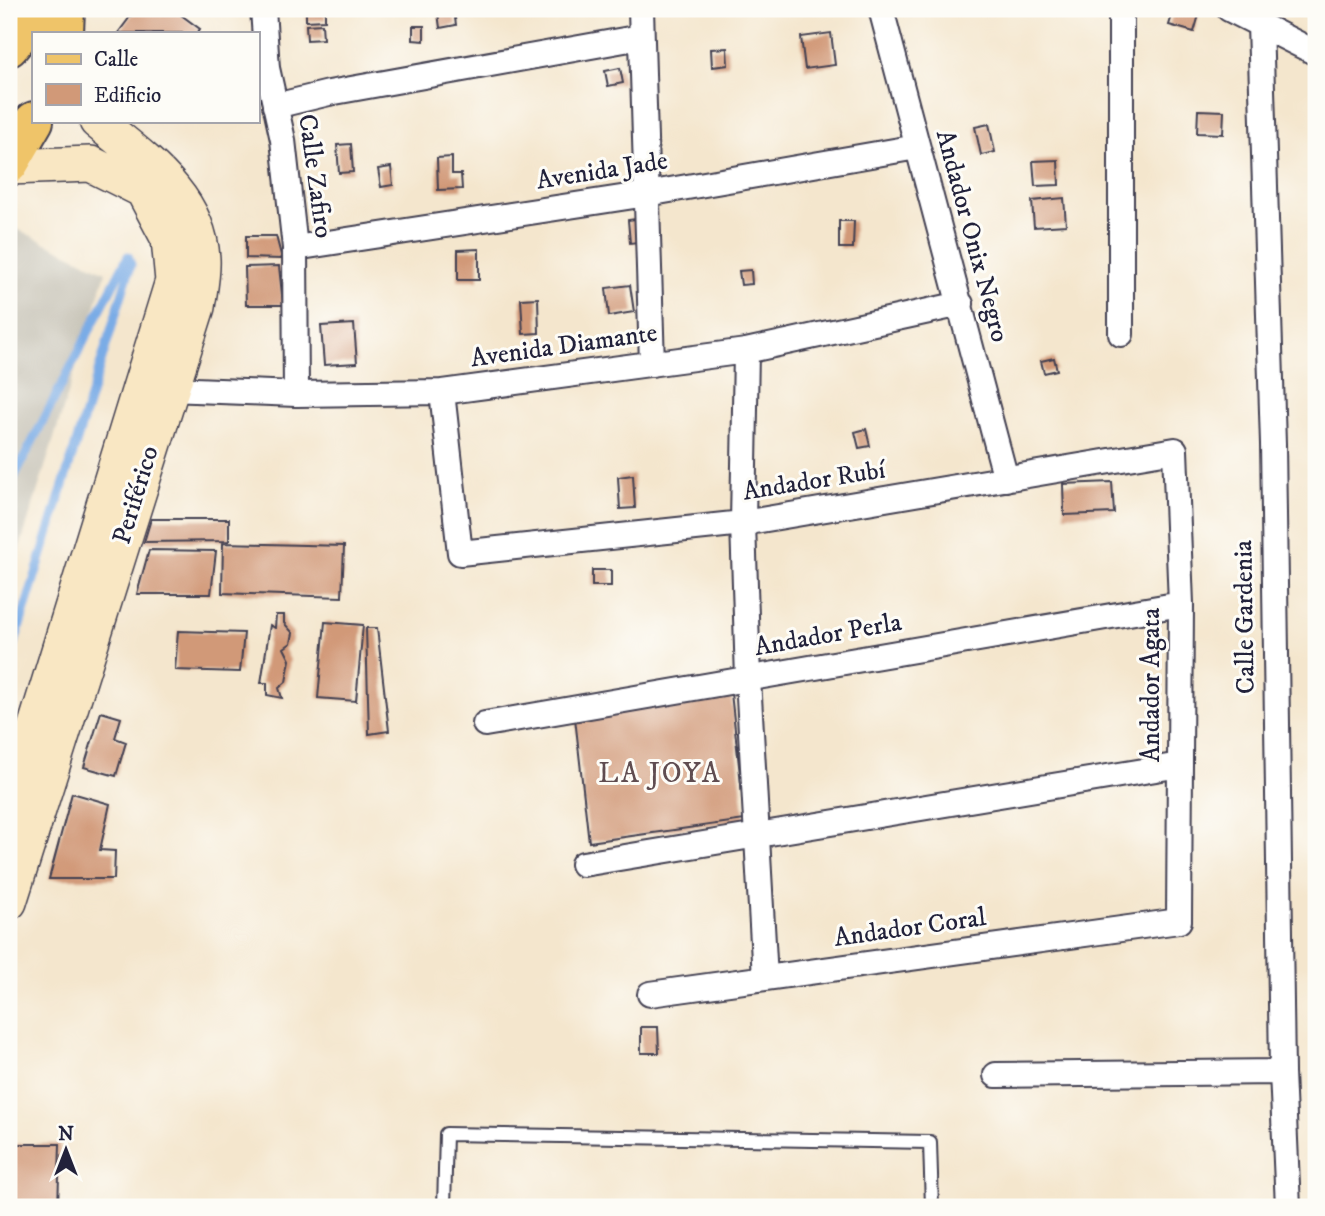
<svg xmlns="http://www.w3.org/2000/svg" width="1325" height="1216" font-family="'IM FELL DW Pica',serif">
<rect width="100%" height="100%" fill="#fdfcf7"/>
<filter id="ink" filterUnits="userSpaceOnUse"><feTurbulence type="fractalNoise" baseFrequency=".0143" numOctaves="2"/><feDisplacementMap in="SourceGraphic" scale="14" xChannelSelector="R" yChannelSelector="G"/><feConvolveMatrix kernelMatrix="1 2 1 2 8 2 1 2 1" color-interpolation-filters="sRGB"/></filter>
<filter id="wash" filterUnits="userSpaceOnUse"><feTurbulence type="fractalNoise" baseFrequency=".00686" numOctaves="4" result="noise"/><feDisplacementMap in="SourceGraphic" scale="28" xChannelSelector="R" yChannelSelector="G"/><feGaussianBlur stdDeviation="1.57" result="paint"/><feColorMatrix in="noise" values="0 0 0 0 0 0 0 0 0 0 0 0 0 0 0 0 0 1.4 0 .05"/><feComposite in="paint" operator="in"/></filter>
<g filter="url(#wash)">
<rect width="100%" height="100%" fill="#f4e6cd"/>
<path fill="#c8c4b8" d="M15,228l91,44 -97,310v-350z"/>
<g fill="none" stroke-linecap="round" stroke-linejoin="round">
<path stroke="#7aace6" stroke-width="9" d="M9,487l119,-231 3,9 -122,396"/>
</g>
<g id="blocks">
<path fill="#d19978" d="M136,9h37l27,20 -3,4h-79z
M306,9h19v11l-19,1z
M1174,9l25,6 -5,17 -25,-7z
M454,11l2,14 -16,3 -2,-15z
M322,24l1,15 -16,1 -1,-15z
M413,26h11v15l-11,-1z
M831,33l4,32 -30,4 -4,-32z
M727,48l1,17 -16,2 -1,-18z
M620,68l3,15 -15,3 -3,-15z
M1198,110l26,1 -1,23 -26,-1z
M989,124l6,28 -14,3 -6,-28z
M351,144l2,28 -14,1 -2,-28z
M452,157v17h9l1,15 -24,1 -1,-32z
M1058,160l1,25 -24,1 -2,-25z
M391,167l2,18 -12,2 -3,-18z
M1064,198l2,27 -32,2 -2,-26z
M643,218l3,23 -16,2 -2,-23z
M839,221h15l-1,27h-14z
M246,236h30l6,23 -36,-1z
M479,249v31h-21v-30z
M279,266l4,39h-37l-1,-38z
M751,270l1,14 -11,1 -2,-14z
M630,285l4,27 -25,4 -3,-28z
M538,298l1,35 -16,1 -2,-35z
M354,324l3,39 -33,2 -3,-39z
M1054,358l3,12 -13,3 -3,-12z
M866,429l4,17 -11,2 -4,-16z
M633,475l2,33 -15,1 -2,-32z
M1112,482l2,31 -50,2 -1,-31z
M151,519h78v22l-85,1z
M223,543l121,3 -2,51 -120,-4z
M149,550l67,1 -5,43h-74z
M592,570h19v16h-19z
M276,615h8v8l9,10 -2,10 -7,5 6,12 -4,22 -7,6 3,10 -15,-3v-12h-6l9,-58 5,3z
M325,622l38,3 -7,76 -38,-3z
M366,628h11l12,103 -20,3z
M178,631l66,2 -4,39 -65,-2z
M731,693l14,127 -156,22 -14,-124z
M101,712l20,6 -6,20 11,4 -10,34 -32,-9z
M72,793l38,11 -10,46 15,1 -1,28h-65z
M641,1027h17l1,26h-18z
M9,1144h51l-2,63h-49z"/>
</g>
</g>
<g filter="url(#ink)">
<use href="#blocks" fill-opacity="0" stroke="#423f51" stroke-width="2"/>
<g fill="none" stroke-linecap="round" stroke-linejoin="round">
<g stroke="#423f51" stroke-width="16">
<path id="service" d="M444,1207l2,-73 484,8 2,65"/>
</g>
<g stroke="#423f51" stroke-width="28">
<path id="minor" d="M263,9l4,59 16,72 12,108 1,146
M641,9l11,355
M881,9l125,470
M1229,9l87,44
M1260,25l13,419 9,628 6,135
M275,106l54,-13 312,-56
M295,248l352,-54 270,-47
M1121,334v-325
M746,351l-3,172 5,156 17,299
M169,389l127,5 146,-2 304,-41 215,-47
M442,392l18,161 283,-30 432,-73 6,154 -2,317 -529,73
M485,724l696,-120
M583,864l597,-99
M996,1075l286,-3"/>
</g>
<g stroke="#423f51" stroke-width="38">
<path id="secondary" d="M9,167l82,-3 52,26 26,49 4,42 -164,532
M9,902l188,-595c2,-15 6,-33 5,-48 -3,-64 -61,-101 -105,-138"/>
</g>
<g stroke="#423f51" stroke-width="42">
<path id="primary" d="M64,33l1,-24
M9,47l31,-38
M9,164l25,-43"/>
</g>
<use href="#service" stroke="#fff" stroke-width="12"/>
<use href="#minor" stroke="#fff" stroke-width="24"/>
<use href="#secondary" stroke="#f9e7c3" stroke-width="35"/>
<use href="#primary" stroke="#efc469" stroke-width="38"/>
</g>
</g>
<g text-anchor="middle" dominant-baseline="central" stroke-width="6" stroke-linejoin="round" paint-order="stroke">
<g font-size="26" fill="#22223b" stroke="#fdfcf7">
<text transform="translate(602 171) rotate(-9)">Avenida Jade</text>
<text transform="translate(315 176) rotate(82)">Calle Zafiro</text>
<text transform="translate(972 236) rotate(75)">Andador Onix Negro</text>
<text transform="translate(564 346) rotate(-8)">Avenida Diamante</text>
<text transform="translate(814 481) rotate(-9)">Andador Rubí</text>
<text transform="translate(136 495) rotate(-73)">Periférico</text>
<text transform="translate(1245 617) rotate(-91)">Calle Gardenia</text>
<text transform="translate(828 635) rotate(-10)">Andador Perla</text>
<text transform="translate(1151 685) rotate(-90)">Andador Agata</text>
<text transform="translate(910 928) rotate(-8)">Andador Coral</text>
</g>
<g font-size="28" letter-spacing="2" fill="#5f4c50" stroke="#fdfcf7">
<text x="660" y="773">LA JOYA</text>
</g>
</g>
<rect width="1325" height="1216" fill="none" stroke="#fdfcf7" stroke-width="35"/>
<rect x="32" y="32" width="228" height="91" fill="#fdfcf7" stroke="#a5a5ac" stroke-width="2"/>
<rect x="46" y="54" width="35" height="10" fill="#efc469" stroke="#a5a5ac" stroke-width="2"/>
<text x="94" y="66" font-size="21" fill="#22223b">Calle</text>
<rect x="46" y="84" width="35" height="21" fill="#d19978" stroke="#a5a5ac" stroke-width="2"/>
<text x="94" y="102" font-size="21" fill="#22223b">Edificio</text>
<g transform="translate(66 1150)" stroke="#fdfcf7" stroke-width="5" paint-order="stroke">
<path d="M0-5L12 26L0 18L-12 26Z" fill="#22223b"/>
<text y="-10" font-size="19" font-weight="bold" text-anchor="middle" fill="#22223b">N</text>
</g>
</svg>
